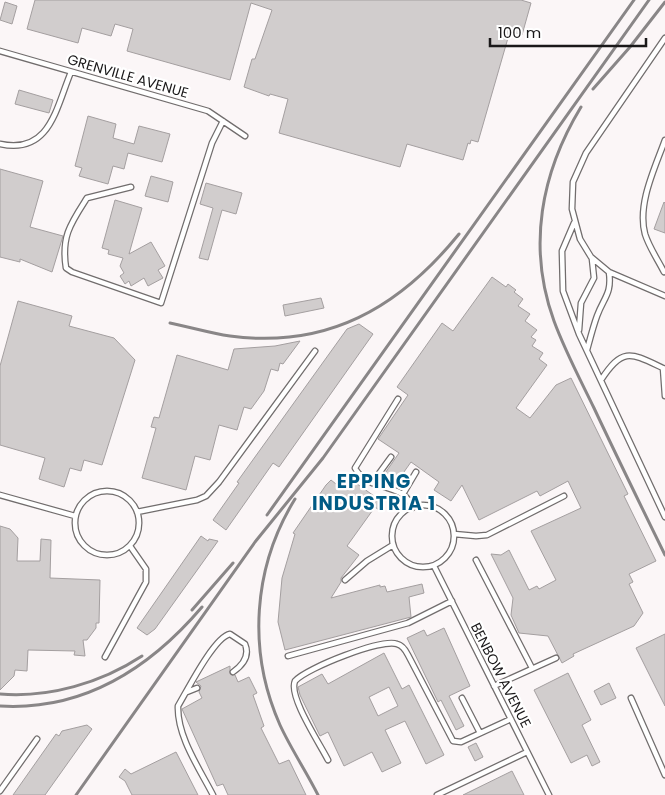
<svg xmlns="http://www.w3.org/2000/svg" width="665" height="795" font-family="Poppins,sans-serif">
<rect width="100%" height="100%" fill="#fbf6f7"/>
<path fill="#d1cdcd" stroke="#a49fa0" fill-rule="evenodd" d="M35,0h486l10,3 -9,32 -12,-4 -32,111 -7,-2 -1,4 -2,-1 -5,17 -56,-16 -7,23 -121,-34 9,-34 -18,-5 -1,2 -25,-9 8,-28h3l17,-49 -21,-7 -21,77 -103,-29 6,-22 -18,-5 -4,12 -29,-8 -4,15 -51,-14z
M5,2l12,4 -5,18 -12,-4z
M19,90l34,10 -4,13 -34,-9z
M88,116l28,8 -3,14 21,6 5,-18 31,8 -8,28 -34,-9 -4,16 -11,-3 -5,18 -29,-8 3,-8 -7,-2z
M0,169l43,12 -13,46 33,9 -11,36 -32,-13v3l-20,-5z
M151,176l22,6 -5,20 -23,-6z
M206,183l36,10 -6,21 -14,-4 -14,50 -9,-2 14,-50 -13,-4z
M115,200l27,8 -13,46 22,-12 14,24 -7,4 5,8 -15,8 -4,-8 -13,8 -2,-5 -4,3 -5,-8 4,-3 -4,-7 3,-8 -15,-4 1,-4 -7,-2z
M664,202l1,1v30l-11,-4z
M492,277l14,10 2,-3 8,6 -2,2 9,7 -5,7 12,8 -5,7 12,9 -6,7 5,3 -4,6 11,7 -4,6 8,6 -31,43 14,10 26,-33 15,-7 57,116 -4,2 32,65 -27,13 4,8 -4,2 14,29 -9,13 -61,28 1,2 -12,7 -14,-27 -29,-3 -8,-18 2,-17 -22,-44 10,1 8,-5 20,40 8,-4 2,3 17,-9 -25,-49 50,-23 -13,-27 -28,15 -3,-5 -58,29 -17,-35 -11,16 -17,-11 5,-8 -28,-20 -17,24 -13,-7 18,-26 -21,-14 30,-44 -11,-8 45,-64 11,8z
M321,298l3,10 -39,8 -2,-11z
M18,301l54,15 -3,10 45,12 21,22 -33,105 -18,-5 -3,11 -11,-3 -6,19 -25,-8 6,-21 -45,-13v-79z
M359,324l14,10 -94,133 -6,-4 -47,67 -13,-10 26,-37 -2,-1 110,-153z
M300,341l-17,23 -3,-1 -2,8 -7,-2 -7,22 -13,18 -7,-2 -7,23 -18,-5 -9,35 -15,-4 -9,34 -44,-12 14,-50 -5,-1 3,-10 5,1 18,-63 51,15 6,-21 41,-3z
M343,474l41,29 -5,7 -4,-3 -28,39 12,9 -18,23v4l-10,16 49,-13v2l5,-1 2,6 35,-8 2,9 -15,4 2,20 -126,33 -7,-28 4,-44 13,-44 -2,-1 33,-48 5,-5 5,4z
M0,526l10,3 8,9 -1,23h23l1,-22 10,1 -1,38 50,2 -1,43h-3v5l-9,12h-4l2,16 -11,-1 1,-4 -47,-1 -1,21 -12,-1 -1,6 -14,14z
M201,536l7,5 1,-2 9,2 -63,88 -8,6 -10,-7z
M444,628l26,58 -21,10 15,30 -8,4 -15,-30 -3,2 -31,-64 17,-8 3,6z
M665,634v72l-29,-58z
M384,653l18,36 7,-4 35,70 -18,9 -21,-43 -20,9 16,33 -19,9 -10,-20 -28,14 -16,-34 -8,4 -20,-41 -2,-8 24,-13 6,10zM389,687l9,19 -20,10 -9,-19z
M230,666v8l5,1 3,7 11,-5 8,16 -4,2 11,31 -3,2 18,36 10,-4 17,35h-78l-5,-11 -6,2 -35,-77 20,-11 -3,-6 2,-6 -5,-4z
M568,673l23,47 -9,5 18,37 -8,4 -5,-11 -16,8 -37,-73z
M609,683l7,15 -15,7 -7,-14z
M87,725l5,4 -47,66h-32l43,-61 3,2 3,-5z
M476,743l7,14 -8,4 -7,-14z
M176,752l22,43h-66l-7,-14 -6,-4 6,-8 6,5z
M512,771l12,24h-61z"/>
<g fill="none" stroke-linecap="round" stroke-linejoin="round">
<g stroke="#716d6d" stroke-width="7">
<path id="service" d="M665,38l-79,115 -13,29 -1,27 8,30 11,18 18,15 56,24
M0,51l208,60 37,25
M0,144c50,11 56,-36 71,-72
M131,187l-44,11c-16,25 -26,38 -21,70l6,4 89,31 51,-160 11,-22
M574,223l-12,28 1,40 16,43 86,183
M664,272c-6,-12 -15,-25 -19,-38 -8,-30 10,-66 20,-94
M579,330l2,-27 13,-25 -2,-19
M587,350c3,-11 6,-23 10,-34 7,-19 15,-22 12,-44
M663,368l2,28
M601,380c22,-34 30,-27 64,-11
M398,399l-43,69c10,20 42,18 51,29 3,3 5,7 6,11
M372,483l19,-26
M75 523a32 32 0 1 1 64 0a32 32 0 1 1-64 0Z
M403,494l13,-22
M0,495l75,21
M392 536a31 31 0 1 1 62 0a31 31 0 1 1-62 0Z
M137,512l60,-12 9,-4 13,-14 96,-131
M454,534l22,2 11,-1 77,-39
M476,560l56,108
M434,566l115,229
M345,580l22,-19 26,-16
M288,656l120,-33 44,-22
M105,657l41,-75v-13l-16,-23
M494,686l62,-28
M187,692l10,-4
M462,698l18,35
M631,698l34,77
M328,760c-8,-16 -40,-64 -33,-79 11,-13 88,-43 102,-37 5,1 9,7 11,11l45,86 8,1 50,-23
M0,791l37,-52
M213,795c-14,-27 -36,-59 -35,-89 9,-15 36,-69 52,-72l15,10c5,12 -2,21 -12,28
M437,795l90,-43"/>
</g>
<use href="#service" stroke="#fff" stroke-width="4.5"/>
<path stroke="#898687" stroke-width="3" d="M593,89l37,-42 35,-45
M581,107c-40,66 -54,140 -27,214 11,30 26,58 40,87 23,49 47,98 71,147
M170,323c20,4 40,10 60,13 97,13 169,-28 229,-102
M295,499c-42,68 -48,152 -15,226 11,24 26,46 38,70
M267,515l367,-515
M192,610l41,-47
M0,694c49,4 101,-11 142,-38
M0,706c84,5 150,-38 202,-99
M76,795l179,-253 68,-84 326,-458"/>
</g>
<g text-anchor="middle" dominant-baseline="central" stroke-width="4.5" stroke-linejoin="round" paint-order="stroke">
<g font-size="14" fill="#1a1819" stroke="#fff">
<text transform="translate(128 76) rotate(16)">GRENVILLE AVENUE</text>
<text transform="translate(501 675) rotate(63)">BENBOW AVENUE</text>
</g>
<g font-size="19" font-weight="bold" letter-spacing="1" fill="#005b85" stroke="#fff">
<text x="374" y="481">EPPING<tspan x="374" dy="22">INDUSTRIA 1</tspan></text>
</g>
</g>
<path d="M490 38v8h156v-8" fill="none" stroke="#1a1819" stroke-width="2.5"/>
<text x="498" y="38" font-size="15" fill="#1a1819" stroke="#ffffff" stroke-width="4" paint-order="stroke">100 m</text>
</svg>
